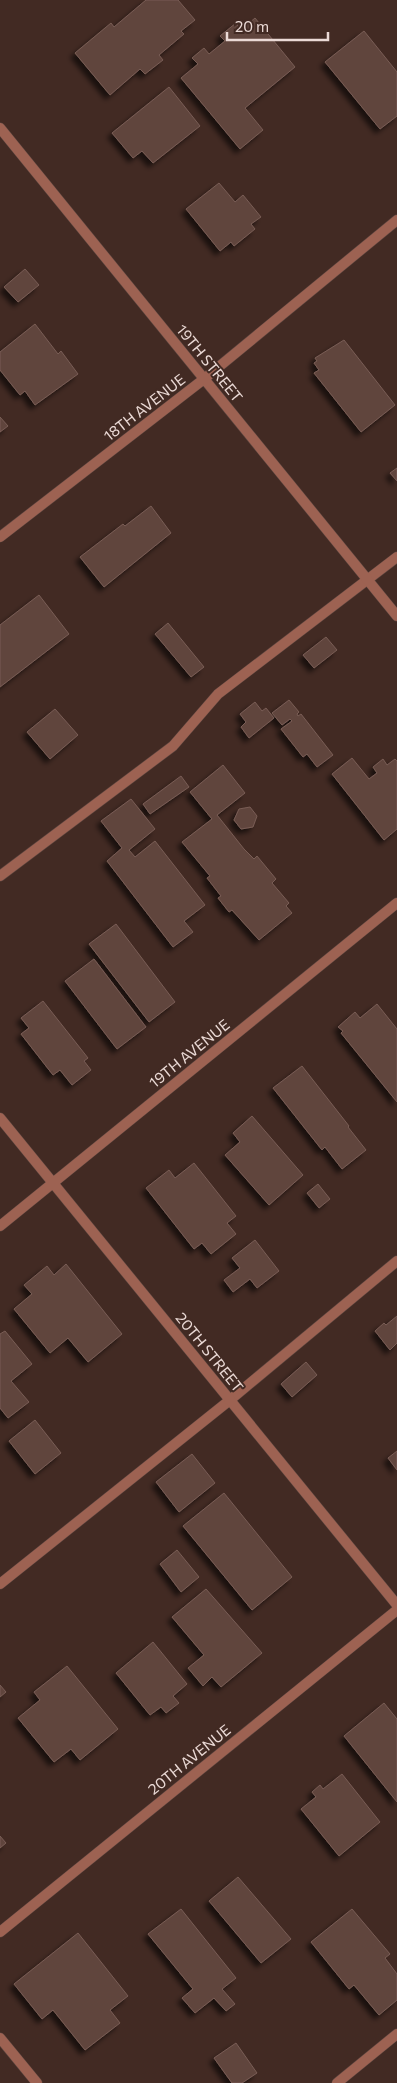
<svg xmlns="http://www.w3.org/2000/svg" width="397" height="2083" font-family="Commissioner,sans-serif">
<defs>
<filter id="shadow"><feDropShadow dx="-4.5" dy="4.5" stdDeviation="2.5" flood-color="#0009"/></filter>
</defs>
<rect width="100%" height="100%" fill="#422a23"/>
<path fill="#60453e" stroke="#795d55" filter="url(#shadow)" d="M146,0h32l17,20 -14,11 3,3 -25,21 4,5 -18,14 -5,-5 -30,26 -35,-42 36,-30 3,4z
M255,18l40,49 -50,41 18,22 -23,19 -59,-71 17,-14 -6,-6 12,-10 5,6 16,-13 -5,-5 16,-13 5,7z
M364,31l33,41v44l-17,13 -55,-67z
M169,87l31,39 -47,37 -11,-12 -9,7 -21,-25z
M219,183l16,19 8,-7 18,22 -10,7 4,5 -21,17 -3,-4 -11,9 -34,-42z
M25,269l14,16 -21,17 -14,-15z
M35,324l23,30 3,-3 17,23 -43,31 -10,-14 -5,4 -20,-25v-18z
M344,340l51,65 -34,27 -47,-59 5,-3 -5,-7 3,-2 -2,-3z
M0,417l8,9 -8,6z
M397,468v13l-7,-8z
M151,506l20,27 -67,54 -24,-30 43,-33 2,2z
M39,595l30,39 -69,53v-62z
M168,623l36,44 -13,10 -36,-43z
M326,637l11,13 -23,18 -11,-13z
M289,700l10,12 -2,2 1,2 3,-2 32,41 -16,12 -10,-13 -4,3 -22,-28 11,-8 -2,-2 -8,6 -10,-12z
M255,702l7,9 4,-3 8,10 -25,20 -8,-11 5,-5 -6,-8z
M55,709l23,26 -28,24 -23,-27z
M352,758l17,21 8,-6 -4,-6 10,-8 4,6 8,-6 2,2v68l-13,11 -52,-66z
M223,765l22,28 -28,22 27,34 10,10 3,-3 19,23 -4,4 17,20 -3,3 6,7 -33,27 -27,-30 -3,2 -11,-14 3,-2 -14,-18 3,-2 -28,-34 30,-23 -22,-27z
M181,776l8,11 -39,27 -7,-10z
M131,799l24,30 -26,21 6,7 20,-16 50,64 -21,16 9,11 -20,15 -66,-86 15,-13 -21,-27z
M250,807l7,9 -4,11 -12,2 -7,-9 5,-11z
M116,924l59,78 -26,20 -60,-78z
M94,959l52,68 -29,22 -52,-68z
M43,1001l45,57 -4,3 7,9 -19,15 -12,-15 -7,5 -32,-41 8,-6 -8,-10z
M377,1004l20,25v73l-56,-69 2,-2 -5,-4 17,-15 5,6z
M302,1066l47,60 -1,1 18,23 -24,19 -17,-22 -3,3 -49,-62z
M252,1116l51,59 -34,30 -44,-50 15,-13 -7,-9z
M194,1163l42,53 -9,7 9,11 -25,20 -9,-11 -8,6 -48,-61 23,-18 6,8z
M318,1184l12,15 -11,9 -12,-15z
M255,1240l24,31 -22,17 -7,-9 -17,13 -9,-12 16,-12 -8,-10z
M66,1264l56,70 -34,28 -20,-24 -18,15 -36,-44 18,-15 -8,-9 23,-19 7,9z
M397,1316v27l-7,7 -15,-19 9,-8 2,2z
M5,1331l27,33 -21,17 18,21 -21,16 -8,-10v-74z
M306,1362l11,13 -25,22 -11,-13z
M35,1420l26,33 -26,21 -26,-33z
M397,1451v19l-9,-12z
M192,1454l23,29 -36,29 -23,-30z
M224,1493l68,84 -40,33 -69,-84z
M177,1550l22,27 -18,15 -21,-28z
M206,1589l56,64 -41,34 -9,-10 -9,9 -15,-18 16,-13 -32,-38z
M153,1642l34,42 -14,12 6,7 -13,10 -5,-6 -11,8 -34,-42z
M67,1666l51,63 -38,31 -9,-11 -17,13 -36,-44 22,-18 -6,-8z
M0,1685l6,7 -6,5z
M384,1703l13,16v83l-53,-66z
M342,1774l38,48 -41,34 -38,-47 15,-12 -4,-5 8,-7 3,4z
M0,1836l6,7 -6,5z
M238,1877l53,62 -30,24 -52,-62z
M181,1909l55,69 -14,11 13,15 -9,7 -12,-13 -19,15 -13,-15 11,-9 -45,-55z
M352,1909l38,45 -5,4 12,16v26l-18,15 -25,-30 -5,4 -38,-47z
M78,1933l50,63 -18,14 10,13 -35,27 -32,-40 -11,9 -28,-35z
M236,2043l21,30 -15,10h-10l-18,-25z"/>
<g fill="none" stroke-linecap="round" stroke-linejoin="round">
<g stroke="#5d4640" stroke-width="11">
<path id="service" d="M0,876l173,-130 45,-52 179,-137
M0,1584l230,-184 167,-139
M337,2083l60,-49"/>
</g>
<g stroke="#5d4640" stroke-width="11">
<path id="minor" d="M0,128l397,488
M0,537l204,-158 193,-159
M0,1118l397,487
M0,1226l397,-323
M0,2038l37,45"/>
</g>
<g stroke="#5d4640" stroke-width="11">
<path id="tertiary" d="M0,1932l397,-322"/>
</g>
<use href="#service" stroke="#9d6252" stroke-width="10"/>
<use href="#minor" stroke="#9d6252" stroke-width="10"/>
<use href="#tertiary" stroke="#9d6252" stroke-width="10"/>
</g>
<g text-anchor="middle" dominant-baseline="central" stroke-width="4" stroke-linejoin="round" paint-order="stroke">
<g font-size="15" fill="#ebdad6" stroke="#422a23">
<text transform="translate(210 363) rotate(51)">19TH STREET</text>
<text transform="translate(144 407) rotate(-38)">18TH AVENUE</text>
<text transform="translate(189 1053) rotate(-39)">19TH AVENUE</text>
<text transform="translate(210 1352) rotate(51)">20TH STREET</text>
<text transform="translate(189 1759) rotate(-39)">20TH AVENUE</text>
</g>
</g>
<path d="M227 32v8h101v-8" fill="none" stroke="#ebdad6" stroke-width="2.5"/>
<text x="235" y="32" font-size="15" fill="#ebdad6" stroke="#422a23" stroke-width="4" paint-order="stroke">20 m</text>
</svg>
